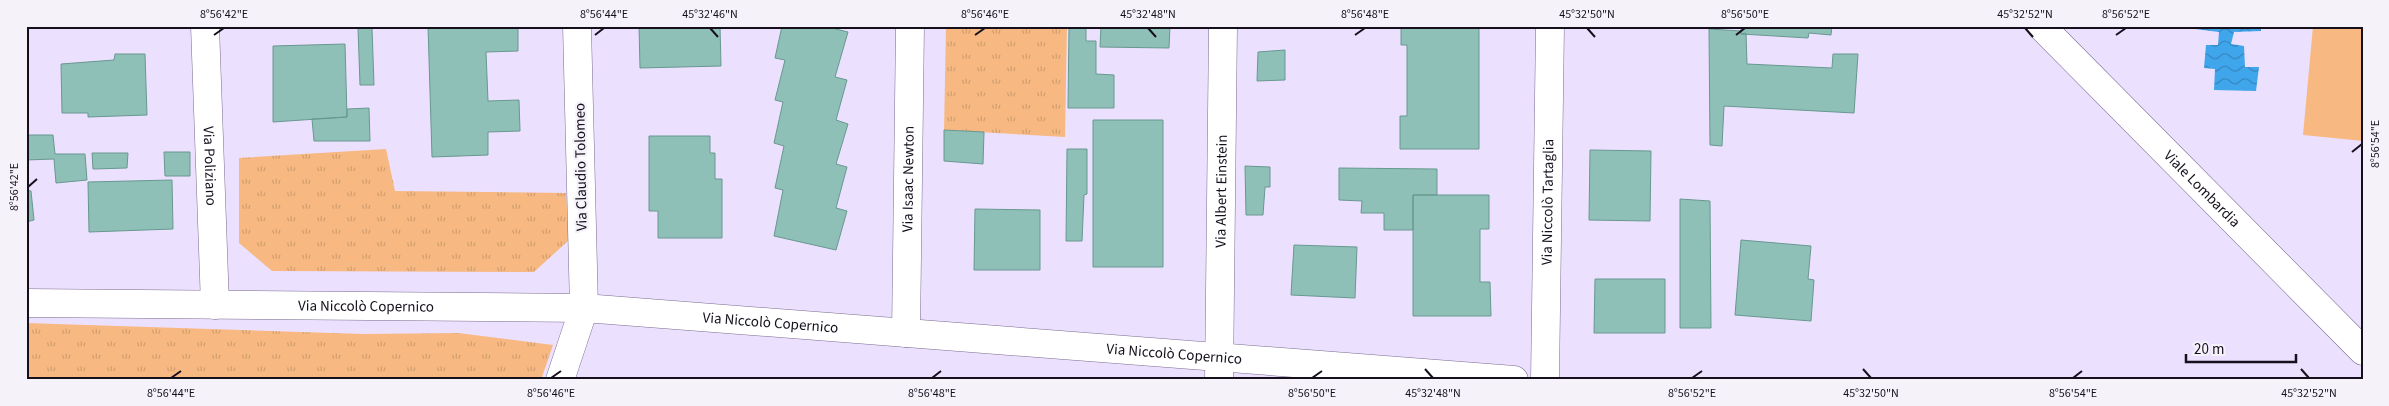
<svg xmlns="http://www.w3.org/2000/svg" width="2389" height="406" font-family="'Source Sans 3',sans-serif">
<defs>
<pattern id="grass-tufts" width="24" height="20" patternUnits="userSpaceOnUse" patternTransform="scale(1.25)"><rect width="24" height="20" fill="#f7b981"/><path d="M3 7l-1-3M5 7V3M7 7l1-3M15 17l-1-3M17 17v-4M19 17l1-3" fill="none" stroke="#d39e6f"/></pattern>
<pattern id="water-waves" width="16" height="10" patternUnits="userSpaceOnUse" patternTransform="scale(1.25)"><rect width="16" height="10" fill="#40a6ec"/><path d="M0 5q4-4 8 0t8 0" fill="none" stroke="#3586bf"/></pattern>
</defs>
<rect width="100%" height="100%" fill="#ece0ff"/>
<path fill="url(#grass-tufts)" d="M946,26h121l-2,111 -121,-7z
M386,149l9,42 171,2 3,47 -35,32 -262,-1 -33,-28v-85z
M26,323l337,11 95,-1 95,12 -12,35h-515z"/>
<path fill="#f7b981" d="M2313,26h50v115l-60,-6z"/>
<path fill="url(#water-waves)" d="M2171,26h90v5l-27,1 -3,12 13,2 1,21h14l-3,24 -42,-1 1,-21 -11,-1 2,-23h12l1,-13z"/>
<path fill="#8fc0b8" stroke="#689890" d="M428,26h90v25l-32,1 2,49 31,-1 1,31 -32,1v23l-56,2z
M639,26h81l1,40 -81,2z
M782,26h42l24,6 -13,45 12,3 -11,40 12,4 -12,40 11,3 -11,41 11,3 -11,39 -62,-14 9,-46 -8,-2 9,-42 -10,-3 9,-41 -8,-2 10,-40 -10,-2z
M1069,26h17v15h10v33l18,1v33h-46z
M1101,26h69l-1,22 -69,-1z
M1401,26h78v123h-79v-33h7v-71h-6z
M1741,26h91l-1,9 -22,-2 -1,5 -67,-4z
M358,28h14l2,57h-14z
M1709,29l32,2v3l5,-1 1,31 85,4 1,-14h25l-4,59 -130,-7 -2,40 -12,-1z
M345,44l2,73 -74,5v-76z
M1285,50v30l-28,1 1,-29z
M115,54h30l2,61 -59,2v-4h-26l-1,-49 53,-4z
M369,108l1,33h-56l-2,-22 35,-2v-8z
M1093,120h70v147h-70z
M944,130l40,2 -1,32 -39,-3z
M26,135h27l2,19h30l2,26 -31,3 -2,-24 -28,1z
M649,136h61v17h5v26h7v59h-64v-27h-9z
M1067,149h20v45l-3,1 -2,46h-16z
M1590,150l61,1 -1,70 -61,-1z
M164,152h26v24h-25z
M92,153h36l-1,15 -34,1z
M1245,166l25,1v20h-5l-2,28h-17z
M1339,168l98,1v26h-24v35h-29v-17h-23l1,-12 -23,-1z
M172,180l1,49 -84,3 -1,-50z
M26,190l5,1 3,29 -8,2z
M1413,195h76v34h-9v53h10l1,34h-78z
M1680,199l30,2 1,127h-31z
M975,209l65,1v60h-66z
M1741,240l70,6 -3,33 6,1 -3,41 -76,-6z
M1294,245l63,2 -2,51 -64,-3z
M1595,279h70v54h-71z"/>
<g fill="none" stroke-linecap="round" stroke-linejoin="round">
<g stroke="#796c8e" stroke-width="29">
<g id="minor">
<path id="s1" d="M205,26l10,279"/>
<path id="s2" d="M26,303l558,5 930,72"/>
<path id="s3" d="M906,333l4,-307"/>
<path d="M560,380l24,-72 -7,-282"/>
<path id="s4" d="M1219,380l4,-354"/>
<path id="s5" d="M1545,380l5,-354"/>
</g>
</g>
<g stroke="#796c8e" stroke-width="29">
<g id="major">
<path id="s6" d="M2041,26l322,325"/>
</g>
</g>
<use href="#minor" stroke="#fff" stroke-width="28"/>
<use href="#major" stroke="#fff" stroke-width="28"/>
</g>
<path fill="none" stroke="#16101d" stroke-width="2" d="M710,28l8,9M1148,28l8,9M1587,28l8,9M2025,28l8,9M214,35l10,-7M595,35l9,-7M975,35l10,-7M1355,35l10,-7M1736,35l9,-7M2116,35l10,-7M2352,152l10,-8M28,187l9,-8M1425,369l8,9M1863,369l8,9M2301,369l8,9M171,378l10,-7M551,378l10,-7M932,378l9,-7M1312,378l10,-7M1692,378l10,-7M2073,378l9,-7"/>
<g text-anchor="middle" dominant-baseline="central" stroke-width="4.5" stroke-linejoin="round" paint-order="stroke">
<g font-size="15" fill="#16101d" stroke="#f5f2fa">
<text stroke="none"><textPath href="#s1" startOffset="140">Via Poliziano</textPath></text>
<text transform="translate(581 167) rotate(-91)">Via Claudio Tolomeo</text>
<text stroke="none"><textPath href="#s3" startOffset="154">Via Isaac Newton</textPath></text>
<text stroke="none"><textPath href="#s6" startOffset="229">Viale Lombardia</textPath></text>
<text stroke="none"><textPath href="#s4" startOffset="189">Via Albert Einstein</textPath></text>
<text stroke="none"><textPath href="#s5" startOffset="178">Via Niccolò Tartaglia</textPath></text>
<text stroke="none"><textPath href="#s2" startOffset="340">Via Niccolò Copernico</textPath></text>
<text stroke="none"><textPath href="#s2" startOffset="745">Via Niccolò Copernico</textPath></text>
<text stroke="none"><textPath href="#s2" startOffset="1150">Via Niccolò Copernico</textPath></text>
</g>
</g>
<rect width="2389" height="406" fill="none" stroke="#f5f2fa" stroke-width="55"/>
<path d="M2186 354v8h110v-8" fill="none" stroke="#16101d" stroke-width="2.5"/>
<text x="2194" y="354" font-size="15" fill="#16101d" stroke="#f5f2fa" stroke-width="4" paint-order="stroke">20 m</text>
<rect x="28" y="28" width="2334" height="350" fill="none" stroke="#16101d" stroke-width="2"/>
<g font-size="12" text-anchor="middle" fill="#16101d">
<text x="224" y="18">8°56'42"E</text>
<text x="604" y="18">8°56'44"E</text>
<text x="710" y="18">45°32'46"N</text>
<text x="985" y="18">8°56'46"E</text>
<text x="1148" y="18">45°32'48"N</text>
<text x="1365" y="18">8°56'48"E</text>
<text x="1587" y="18">45°32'50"N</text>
<text x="1745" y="18">8°56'50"E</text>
<text x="2025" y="18">45°32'52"N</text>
<text x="2126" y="18">8°56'52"E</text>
<text transform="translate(2375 144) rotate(-90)" y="4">8°56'54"E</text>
<text transform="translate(14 187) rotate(-90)" y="4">8°56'42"E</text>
<text x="171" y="397">8°56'44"E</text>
<text x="551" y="397">8°56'46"E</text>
<text x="932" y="397">8°56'48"E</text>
<text x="1312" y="397">8°56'50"E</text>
<text x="1433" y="397">45°32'48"N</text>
<text x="1692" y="397">8°56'52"E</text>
<text x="1871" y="397">45°32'50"N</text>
<text x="2073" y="397">8°56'54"E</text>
<text x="2309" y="397">45°32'52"N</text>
</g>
</svg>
